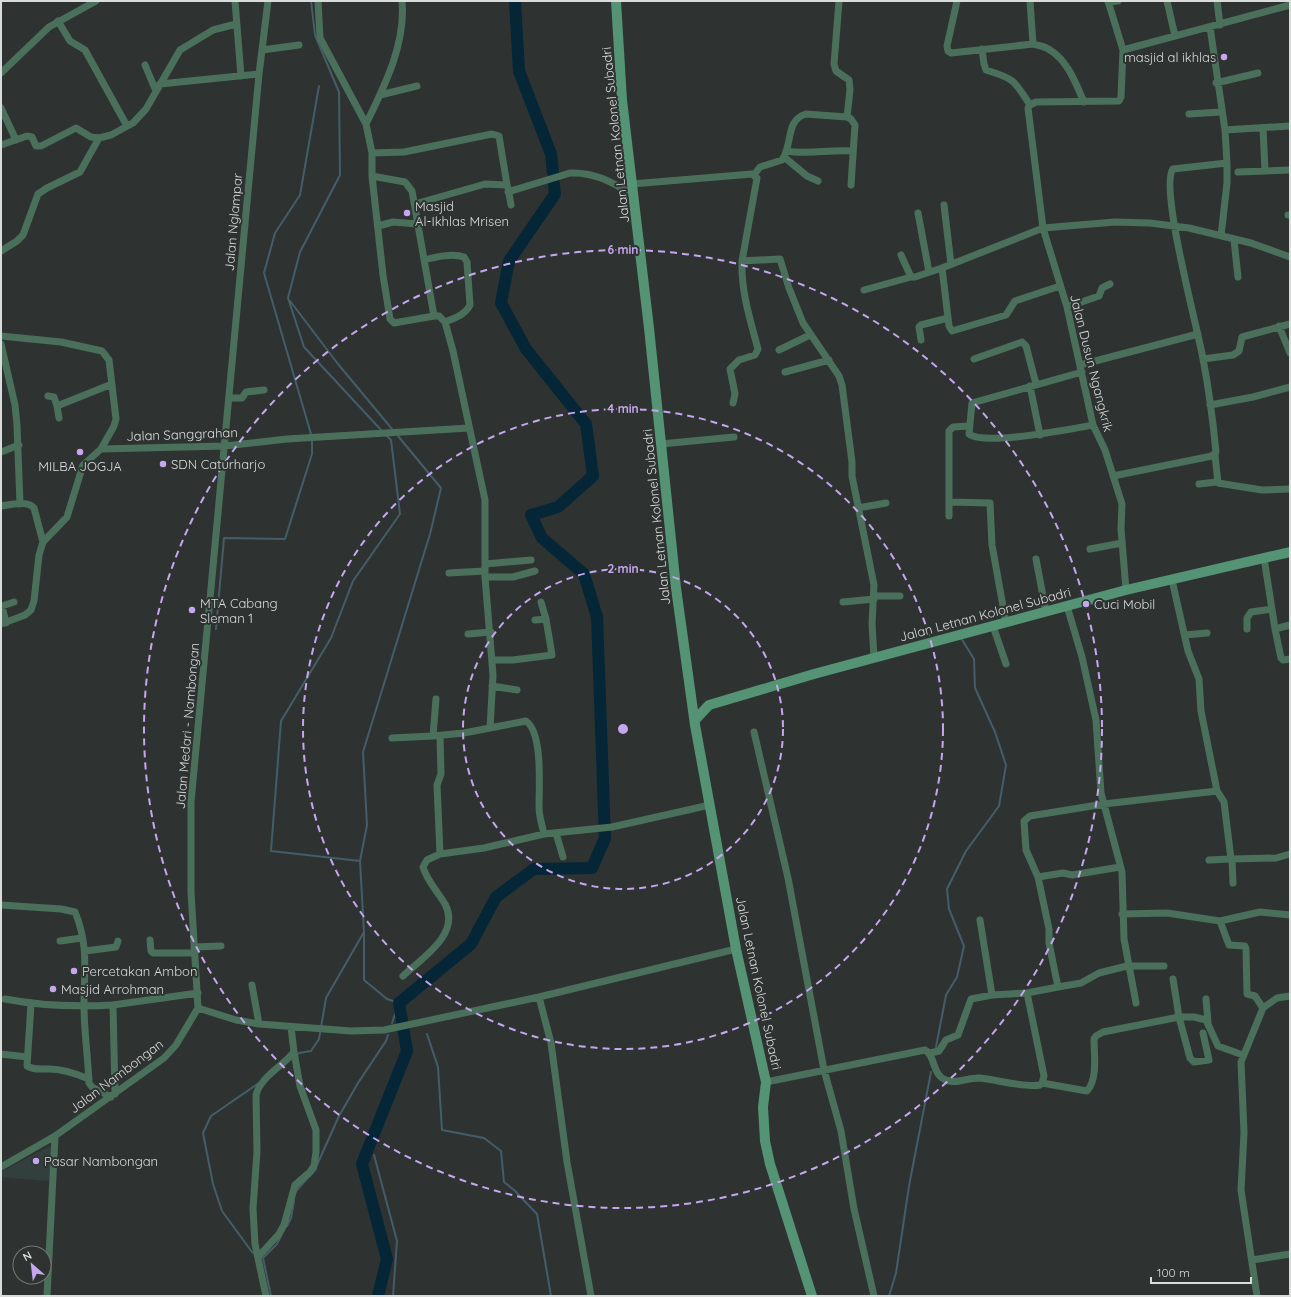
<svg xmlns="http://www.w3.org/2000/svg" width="1291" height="1297" font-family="Quicksand,sans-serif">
<rect width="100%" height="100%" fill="#2e3332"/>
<path fill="#333f3d" d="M50,1146l2,4 -3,31 -48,-4v-5z"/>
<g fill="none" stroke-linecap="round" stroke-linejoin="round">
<path stroke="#445d68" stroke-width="2" d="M311,1l4,34 24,57 1,83 -40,77 -12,46 16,49 78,84
M290,301l48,63 54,65
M311,434l-47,-161 11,-40 25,-38 19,-109
M216,629l8,-91 61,1 27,-85v-14
M360,861l7,-36 -4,-73 67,-218 11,-46 -43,-52
M364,933v47l23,19 12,4 -7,20
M427,1034l11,33 4,63 42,8 17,13 3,31 10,8 23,24 14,82
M936,1047l10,-52 11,-18 7,-31 -15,-37 -2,-20 19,-38 33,-45 7,-41 -11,-33 -20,-44 -1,-29 -13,-21
M296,1056l3,-3 12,-2 8,-12 7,-41 38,-66 -4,-71 -89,-10 10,-130 50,-83 22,-57 47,-67 -9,-74 -4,-4
M374,1155l23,86 -4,55
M317,1165l22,-49 19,-33 28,-42 2,-6
M296,1191l20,-22
M287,1226l4,-8 3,-17
M255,1254l-3,-2 -30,-41 -9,-27 -10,-51 8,-17 48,-33
M271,1296l-8,-38 14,-14 4,-8
M889,1296l7,-23 13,-87 22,-114"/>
<path stroke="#042636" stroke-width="12" d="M515,1l4,70 32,83 2,19
M378,1296l9,-37 -25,-95 45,-113 -8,-48 72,-59 25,-47 38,-28 58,-1 13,-30 -8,-221 -13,-43 -42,-36 -11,-23 27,-8 35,-31 -7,-52 -60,-75 -25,-46 8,-42 46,-67 -1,-10"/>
<path stroke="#4a705c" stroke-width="7" d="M235,1l6,75
M318,1l2,37 46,86 6,29v23l33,6 7,9 22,125h5l6,6 8,29 32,149v77l8,98 -3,53 36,-7c17,12 13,65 13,86 0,9 3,18 5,27
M957,1l-10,45 1,5 3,2 82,-9
M1030,1l3,43c6,2 12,2 17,6 18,11 26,34 34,52
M1108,1l15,49 167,-45
M1167,1l8,35
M1217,1l3,24
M1108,2l10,-1
M58,21l12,20 15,9 42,76
M982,49l2,15 2,6c29,9 28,10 44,35
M262,50l37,-5
M1123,50l-2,47 -2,4 -83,1 -6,3 -2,3 15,120 24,79 26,118 12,25 17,54 -1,25 5,61
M145,65l11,26
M1,73l48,-46 47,-26
M1216,83l42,-10
M160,84l99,-10
M380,95l37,-9
M1,108l15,32
M1189,114l32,-2
M847,117l4,2 4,6 -4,60
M366,124c18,-37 40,-80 36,-123
M1263,128l2,43
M1225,130l65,-4
M1,145l26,-9 5,1 4,9h5l35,-18 15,9 8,1 12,-3 22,-12 13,-14 34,-59 33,-20 23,-6
M786,151c23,4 44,-2 67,0
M372,153l32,-1 88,-18 7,2 8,49 -22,-1 -70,20
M784,157l23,19 11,5
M1238,172l52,-2
M754,175l6,-8 22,-7c11,-15 3,-40 24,-46l41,3 3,-27 -1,-10 -13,-9 -2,-7 5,-63
M372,176l11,99 7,44 4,4 40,-7
M632,184l120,-10 5,4 -15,83 38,-2 9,29 14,35 36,53 3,9 10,77v14l22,109 -2,39 2,33
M508,188l3,17
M508,192l62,-19c25,-1 42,9 63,22
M944,205l7,59
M918,213l11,59
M1288,215h2
M378,226l15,-4 24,2
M1221,236l6,-53v-20
M1234,240l4,37
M1,251l16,-10 6,-6 15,-41 9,-6 33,-16 19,-34
M901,255l10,22h4l27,-9
M424,260c12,-3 28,-7 40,-3l3,5 3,43c-5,10 -15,13 -25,17
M1060,286l-45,15 -9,14 -54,16 -3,-5 -7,-58 101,-40 72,-6 35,1 39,5 62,15 39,14
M864,290l47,-13
M1067,307l32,-11 3,-8 8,-4
M1279,326l11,27
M1,336l60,6 41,9 7,9 7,59 -2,7 -13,23 124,-3 62,-7 182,-11
M921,340l-2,-13 2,-2 27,-7
M1,344l14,61 2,20 3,79
M779,350l31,-15
M974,359l48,-17 4,4 10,38
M1203,359l30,-4 6,-4 3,-14 48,-13
M1080,365l118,-31
M785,372l44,-12
M1082,372l-110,31 -3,31c15,12 102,-5 124,-9
M1030,386l10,49
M48,396l6,1 3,9
M229,398h13l4,-6 18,-2
M733,403l2,-9 -5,-25 9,-9 16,-5 3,-6c-8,-30 -17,-57 -16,-88
M1210,405l43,-8 37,-10
M59,418l-2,-12 55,-22
M661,444l73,-7
M1,452l18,-7
M1215,455l3,28 44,7 28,-1
M1113,476l99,-20 4,-4c-3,-31 -7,-62 -13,-93 -5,-30 -44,-172 -30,-190l54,-6 -2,-33 -15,-103
M1199,484l17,-2
M950,502l40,1 2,42 14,78
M1,506c10,-1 26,-6 33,2l9,34
M858,508l28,-5
M949,516v-85l4,-4 16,-1
M1090,549l32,-6
M1264,558l11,71 15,-4
M1036,559l10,53
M485,564l46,-4
M449,573l36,-2
M485,577h28l22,-6
M874,596h26
M541,602l5,17
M843,602l31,-3
M1067,606l15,51 14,63 5,73 21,79 2,67 12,64
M6,623l-4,-17 12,-4
M1,624l24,-9 6,-5 3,-9 5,-46 4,-13 24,-25 16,-52 18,-16
M993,626l13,38
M1247,629v-11l4,-6 21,-3
M1275,629l6,29 2,2 7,-1
M468,634l23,-2
M1185,635l22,-2
M492,660h21l39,-5 -6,-36 -11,1
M492,686l25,4
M436,699l-3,37 31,-3 26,-5
M754,732l34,146 36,192 17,61 13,78 20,87
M440,736l1,38 -4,11 3,69 44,-6 60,-14 68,-7 98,-22
M392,738l41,-2
M1217,791l7,11 7,57 45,-1 14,-4
M556,833l7,24
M1232,859l1,24
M1209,860l22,-1
M1038,877l25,-4 9,2 48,-8
M1,905l60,4 14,3c14,33 9,60 9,94 0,25 4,51 5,77l3,4 19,10
M1122,914l45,-1 53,8 9,24 16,1 1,3 1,45 8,2 8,12
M980,920l12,75
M1220,921l40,-9 30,3
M150,940l1,11 2,2h42
M60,941l22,-3
M194,947l27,-1
M85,951l31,-4 2,-6
M1164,966h-37l-28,7 -18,10 -23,4 -9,-44v-14l-11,-52 -12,-27 -2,-29 6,-5 74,-12 113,-13 -16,-80 -2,-32 -11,-28 -16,-71
M403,976c19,-18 58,-42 42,-72 -7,-12 -18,-23 -22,-37l4,-7 13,-6
M1173,979l6,38h15l12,3 12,26 25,9
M252,985l7,39
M539,997l12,46 16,119 24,134
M5,999c36,7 71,8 108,6l2,89
M1206,999l2,23
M31,1004l-4,62c6,4 12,3 19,3 15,-1 29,4 43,10
M113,1005l85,-12
M198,1008l-7,-116v-90l68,-728 9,-73
M198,1008l38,12 23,4 92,7 33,-1 155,-33 197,-48
M930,1053l9,-2 7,-11 12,-5 13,-36 21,-4 35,-2
M1,1054l26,3
M766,1082l159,-32c10,5 7,21 17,28 11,8 24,0 36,0 17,1 46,10 62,7l2,-2 2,-7 -17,-83 31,-6
M1042,1083l45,8c11,-12 7,-36 7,-52l2,-3 7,-4 76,-15 11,41 4,4 15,-2 -6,-27
M1,1167l54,-31 109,-78 12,-13 22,-37
M258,1257l21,-23 5,-9 11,-40 15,-13 4,-6 2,-14v-22l-16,-44 -6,-34
M1252,1260l38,-6
M47,1296l8,-160
M266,1296l-11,-52 -2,-35 4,-58 -1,-56c5,-19 26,-28 38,-43l-3,-25
M1257,1296l-16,-106 3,-57 -3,-71 22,-54 14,-10 13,-2"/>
<path stroke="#549373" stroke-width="10" d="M616,1l6,99 27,228 27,260 19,137 41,224 30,133 -3,25 2,34 5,23 42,132
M695,720l14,-15 105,-31 312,-84 164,-38"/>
</g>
<g fill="none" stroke="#c7a6f0" stroke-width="2" stroke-dasharray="7 5">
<circle cx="623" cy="729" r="160"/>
<circle cx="623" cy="729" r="320"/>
<circle cx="623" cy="729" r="479"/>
</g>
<g fill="#c7a6f0" stroke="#2e3332" stroke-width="1.5">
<circle cx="1224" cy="57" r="4"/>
<circle cx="407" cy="213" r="4"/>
<circle cx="80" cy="452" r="4"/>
<circle cx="163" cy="464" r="4"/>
<circle cx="1086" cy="604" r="4"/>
<circle cx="192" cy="610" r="4"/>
<circle cx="74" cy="971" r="4"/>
<circle cx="53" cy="989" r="4"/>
<circle cx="36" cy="1161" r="4"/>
</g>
<g text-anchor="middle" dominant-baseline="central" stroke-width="4" stroke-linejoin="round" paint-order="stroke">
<g font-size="13" fill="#dadcdc" stroke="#2e3332" text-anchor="start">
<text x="1216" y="57" text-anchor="end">masjid al ikhlas</text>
<text x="415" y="206">Masjid<tspan x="415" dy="15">Al-Ikhlas Mrisen</tspan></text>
<text x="171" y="464">SDN Caturharjo</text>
<text x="80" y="466" text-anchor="middle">MILBA JOGJA</text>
<text x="200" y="603">MTA Cabang<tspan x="200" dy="15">Sleman 1</tspan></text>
<text x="1094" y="604">Cuci Mobil</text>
<text x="82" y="971">Percetakan Ambon</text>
<text x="61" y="989">Masjid Arrohman</text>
<text x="44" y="1161">Pasar Nambongan</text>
</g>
<g font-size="13" fill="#dadcdc" stroke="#2e3332">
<text transform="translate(615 135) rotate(-96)">Jalan Letnan Kolonel Subadri</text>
<text transform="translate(233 222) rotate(-85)">Jalan Nglampar</text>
<text transform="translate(1092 363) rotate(76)">Jalan Dusun Ngangkrik</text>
<text transform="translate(182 434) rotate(-2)">Jalan Sanggrahan</text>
<text transform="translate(656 517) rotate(-96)">Jalan Letnan Kolonel Subadri</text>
<text transform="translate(985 614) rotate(-15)">Jalan Letnan Kolonel Subadri</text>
<text transform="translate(187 726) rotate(-85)">Jalan Medari - Nambongan</text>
<text transform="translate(759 983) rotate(78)">Jalan Letnan Kolonel Subadri</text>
<text transform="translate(116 1076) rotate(-37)">Jalan Nambongan</text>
</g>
</g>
<circle cx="623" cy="729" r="6" fill="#c7a6f0" stroke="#2e3332" stroke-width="2"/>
<g font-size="12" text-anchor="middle" font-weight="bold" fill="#c7a6f0" stroke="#2e3332" stroke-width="4" stroke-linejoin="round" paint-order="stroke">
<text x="623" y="254">6 min</text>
<text x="623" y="413">4 min</text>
<text x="623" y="573">2 min</text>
</g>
<rect width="1291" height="1297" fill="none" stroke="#dadcdc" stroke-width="4"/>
<g transform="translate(32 1265) rotate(332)"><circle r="19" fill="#2e3332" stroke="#737776"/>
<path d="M0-3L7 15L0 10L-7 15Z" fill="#c7a6f0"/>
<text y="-6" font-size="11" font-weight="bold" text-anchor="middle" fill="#dadcdc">N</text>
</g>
<path d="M1151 1277v6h100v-6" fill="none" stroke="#dadcdc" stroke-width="2"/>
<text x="1157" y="1277" font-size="12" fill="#dadcdc" stroke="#2e3332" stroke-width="3" paint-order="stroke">100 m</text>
</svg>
